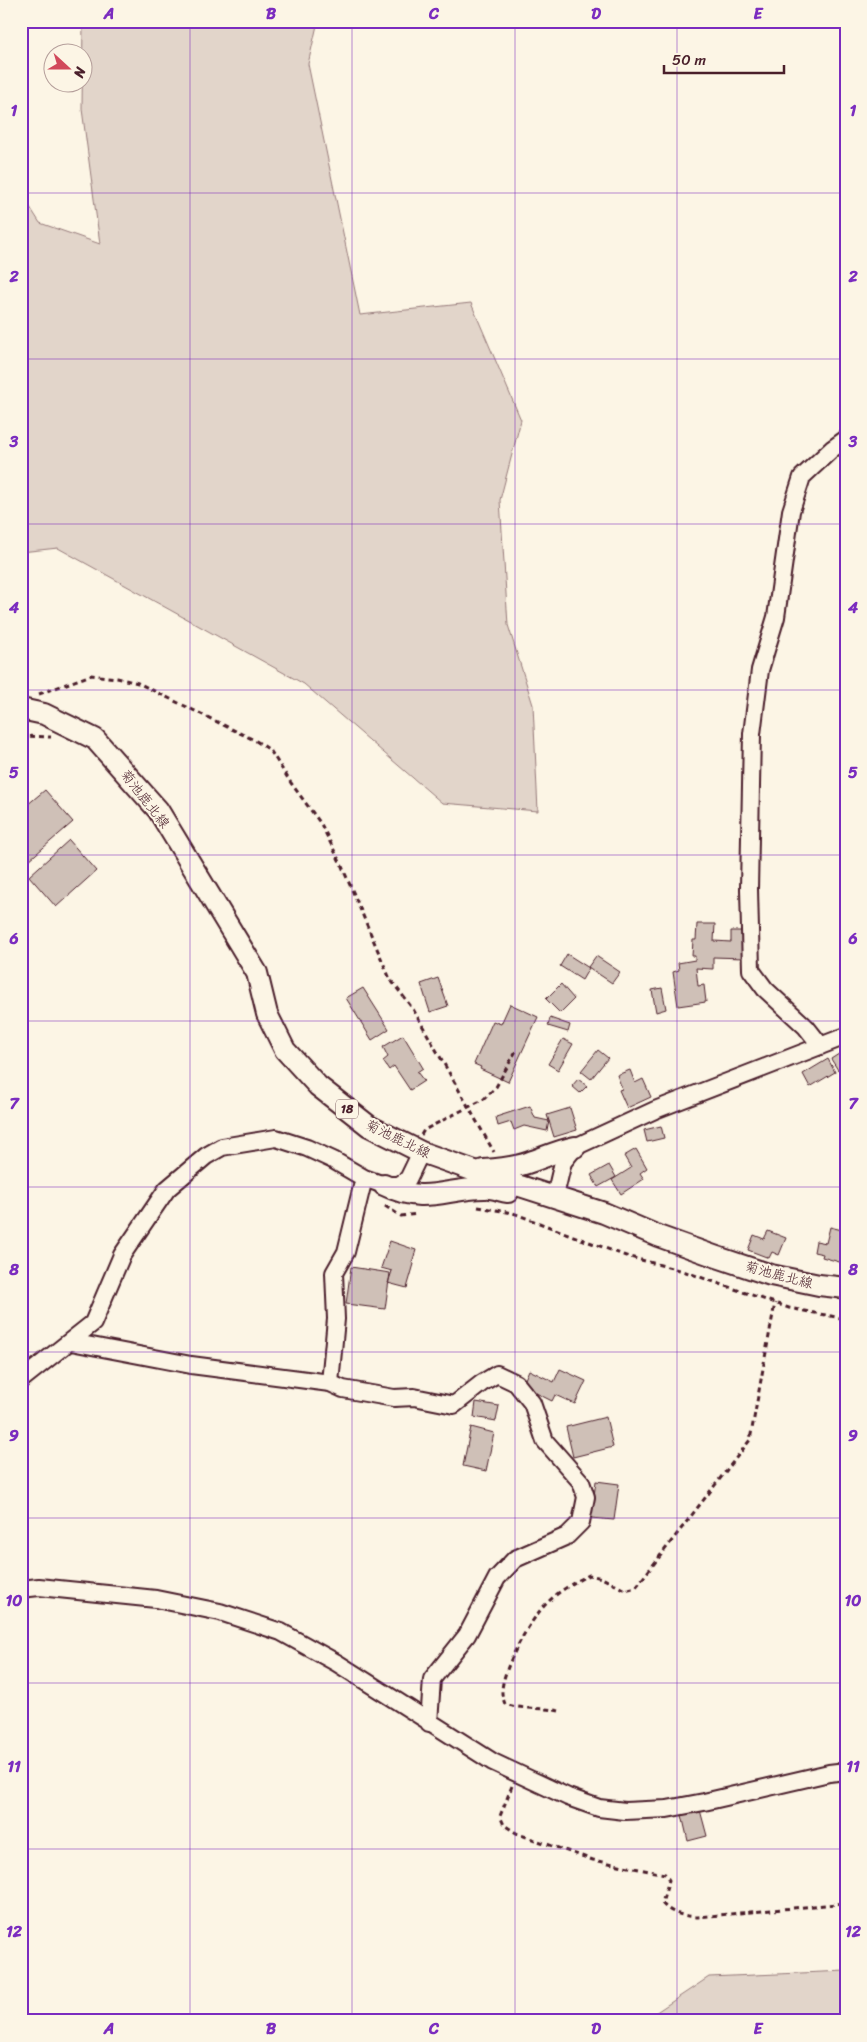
<svg xmlns="http://www.w3.org/2000/svg" width="867" height="2042" font-family="Sriracha,'Klee One',sans-serif">
<rect width="100%" height="100%" fill="#fcf5e5"/>
<filter id="ink" filterUnits="userSpaceOnUse"><feTurbulence type="fractalNoise" baseFrequency=".02" numOctaves="2"/><feDisplacementMap in="SourceGraphic" scale="10" xChannelSelector="R" yChannelSelector="G"/><feConvolveMatrix kernelMatrix="1 2 1 2 8 2 1 2 1" color-interpolation-filters="sRGB"/></filter>
<g filter="url(#ink)">
<path fill="#e2d5ca" stroke="#967a7a" d="M83,21h235l-10,43 52,251 111,-12 50,117 -21,80 8,125 25,80 5,106 -96,-8 -138,-119 -246,-136 -37,4v-359l19,30 60,21 -18,-135z
M846,1971v50h-203l66,-44z"/>
<path fill="#cfc0b7" stroke="#4a1f2b" d="M45,790l28,32 -52,45v-57z
M69,840l27,31 -40,36 -27,-31z
M697,924h18l-1,17 17,1v-11h12l1,27 -31,-1v12l-17,-1 2,18 6,-1 2,17 -28,4 -5,-34 6,-2 -1,-7 17,-3v-4h-3l1,-16h3z
M567,954l22,14 -7,12 -22,-14z
M596,956l24,16 -8,11 -24,-16z
M438,978l10,28 -18,6 -9,-28z
M561,984l13,15 -14,14 -14,-14z
M363,988l26,41 -17,11 -26,-42z
M662,988l4,21 -10,3 -4,-22z
M510,1004l28,13 -30,65 -28,-13 1,-2 -7,-3 19,-43 8,3z
M550,1018l20,7 -2,7 -20,-6z
M403,1035l20,33 -6,4 7,9 -14,9 -16,-24 -5,4 -6,-9 5,-4 -5,-10z
M563,1039l10,5 -15,26 -10,-6z
M598,1050l10,8 -17,21 -10,-8z
M842,1052l4,6v7l-8,5 -7,-11z
M828,1059l7,13 -25,15 -7,-13z
M630,1070l5,13 8,-4 8,18 -24,11 -8,-18 3,-1 -5,-14z
M578,1079l9,7 -7,7 -8,-7z
M530,1106l5,12 14,3 -2,-6 23,-7 7,22 -23,7 -5,-16 -2,10 -23,-5 -10,4 -3,-8 -13,4 -2,-9z
M661,1126l3,12 -17,4 -3,-12z
M636,1149l11,19 -7,5 4,6 -23,15 -9,-14 19,-12 -7,-12z
M609,1165l7,12 -18,10 -7,-12z
M830,1227l16,4v21l-3,11 -21,-6 1,-3 -9,-2 2,-11 10,2z
M768,1231l18,7 -7,17 -7,-3 -3,6 -21,-8 6,-15 10,4z
M390,1241l26,9 -4,13 2,1 -7,24 -19,-5 4,-12 -11,-3z
M351,1267l39,6 -5,36 -39,-5z
M560,1369l26,12 -11,23 -20,-9 -3,6 -30,-15 7,-16 25,12z
M476,1402l23,4 -3,15 -22,-4z
M606,1417l7,30 -40,10 -7,-30z
M471,1427l23,6 -8,38 -23,-5z
M596,1481l23,3 -5,36 -23,-2z
M700,1810l7,26 -19,5 -6,-26z"/>
<g fill="none" stroke-linecap="round" stroke-linejoin="round">
<g stroke="#4a1f2b" stroke-width="20">
<path id="minor" d="M821,1046l-15,-19 -41,-38 -14,-19 -2,-81 3,-155 8,-64 16,-53 15,-106 11,-34 30,-28 14,-10
M555,1196l8,-34 12,-15 80,-37 191,-74
M71,1342l120,23 139,18 13,6 51,9 20,-1 40,8 28,-22 15,-9 19,9 16,20 13,38 36,41 5,15 -5,25 -14,14 -52,23 -18,19 -30,57 -35,44 -3,44
M21,1380l72,-57 29,-68 45,-66 39,-33 16,-9 54,-9 31,10 26,12 31,18 20,7h15l9,-6 13,-27
M330,1383l6,-64 -2,-46 12,-21 18,-74
M21,1589l18,-2 117,12 64,13 61,20 56,31 156,99 75,35 31,11 26,3 42,-2 37,-7 125,-29 17,-2"/>
</g>
<g stroke="#4a1f2b" stroke-width="24">
<path id="major" d="M21,709l23,5 51,25 63,71 99,163 10,41 18,36 33,36 51,40 52,26 65,23 118,38 54,23 56,20 57,19 48,10 27,3
M483,1170c15,-1 32,-2 47,-8 15,-5 29,-12 45,-15
M384,1185c41,20 59,4 100,3 8,-1 16,3 24,4"/>
</g>
<path stroke="#4a1f2b" stroke-width="3" stroke-dasharray="5 4" stroke-linecap="butt" d="M39,694l52,-19 26,3 21,5 118,58 14,9 21,33 30,41 20,40 49,115 23,30 81,143
M21,736l30,1
M421,1135l3,-5 60,-31 12,-12 21,-38
M385,1206l16,10 17,-2
M478,1207l35,6 113,43 57,15 106,37 57,11
M559,1711c-17,-4 -37,-1 -54,-7 -1,-3 -3,-8 -3,-11 -1,-23 29,-75 45,-90 12,-12 27,-21 42,-28l13,3 23,12 11,-3 114,-147 25,-137
M512,1786l-12,30 4,9 14,9 75,26 72,14 4,6 -7,23c9,11 22,13 36,14l148,-14"/>
<use href="#minor" stroke="#fcf5e5" stroke-width="16"/>
<use href="#major" stroke="#fcf5e5" stroke-width="20"/>
</g>
</g>
<path fill="none" stroke="#7b2cbf" stroke-width="1" stroke-opacity="0.55" d="M190,21v2000M352,21v2000M515,21v2000M677,21v2000M21,193h825M21,359h825M21,524h825M21,690h825M21,855h825M21,1021h825M21,1187h825M21,1352h825M21,1518h825M21,1683h825M21,1849h825"/>
<g text-anchor="middle" dominant-baseline="central" stroke-width="4" stroke-linejoin="round" paint-order="stroke">
<rect fill="#fcf5e5" stroke="#7f5f63" stroke-width="1" x="336" y="1099.5" width="22" height="19" rx="4"/>
<g font-size="12" font-weight="bold" fill="#4a1f2b">
<text x="347" y="1109">18</text>
</g>
<g font-size="14" fill="#4a1f2b" stroke="#fcf5e5">
<text transform="translate(145 799) rotate(52)">菊池鹿北線</text>
<text transform="translate(398 1139) rotate(26)">菊池鹿北線</text>
<text transform="translate(779 1275) rotate(15)">菊池鹿北線</text>
</g>
</g>
<rect width="867" height="2042" fill="none" stroke="#fcf5e5" stroke-width="55"/>
<g transform="translate(68 68) rotate(111)"><circle r="24" fill="#fcf5e5" stroke="#b59f9b"/>
<path d="M0-4L9 19L0 12L-9 19Z" fill="#d1495b"/>
<text y="-8" font-size="14" font-weight="bold" text-anchor="middle" fill="#4a1f2b">N</text>
</g>
<path d="M664 65v8h120v-8" fill="none" stroke="#4a1f2b" stroke-width="2.5"/>
<text x="672" y="65" font-size="15" fill="#4a1f2b" stroke="#fcf5e5" stroke-width="4" paint-order="stroke">50 m</text>
<rect x="28" y="28" width="812" height="1986" fill="none" stroke="#7b2cbf" stroke-width="2"/>
<g font-size="16" text-anchor="middle" font-weight="bold" fill="#7b2cbf">
<text x="109" y="19">A</text>
<text x="271" y="19">B</text>
<text x="434" y="19">C</text>
<text x="596" y="19">D</text>
<text x="758" y="19">E</text>
<text x="14" y="116">1</text>
<text x="853" y="116">1</text>
<text x="14" y="282">2</text>
<text x="853" y="282">2</text>
<text x="14" y="447">3</text>
<text x="853" y="447">3</text>
<text x="14" y="613">4</text>
<text x="853" y="613">4</text>
<text x="14" y="778">5</text>
<text x="853" y="778">5</text>
<text x="14" y="944">6</text>
<text x="853" y="944">6</text>
<text x="14" y="1109">7</text>
<text x="853" y="1109">7</text>
<text x="14" y="1275">8</text>
<text x="853" y="1275">8</text>
<text x="14" y="1441">9</text>
<text x="853" y="1441">9</text>
<text x="14" y="1606">10</text>
<text x="853" y="1606">10</text>
<text x="14" y="1772">11</text>
<text x="853" y="1772">11</text>
<text x="14" y="1937">12</text>
<text x="853" y="1937">12</text>
<text x="109" y="2034">A</text>
<text x="271" y="2034">B</text>
<text x="434" y="2034">C</text>
<text x="596" y="2034">D</text>
<text x="758" y="2034">E</text>
</g>
</svg>
